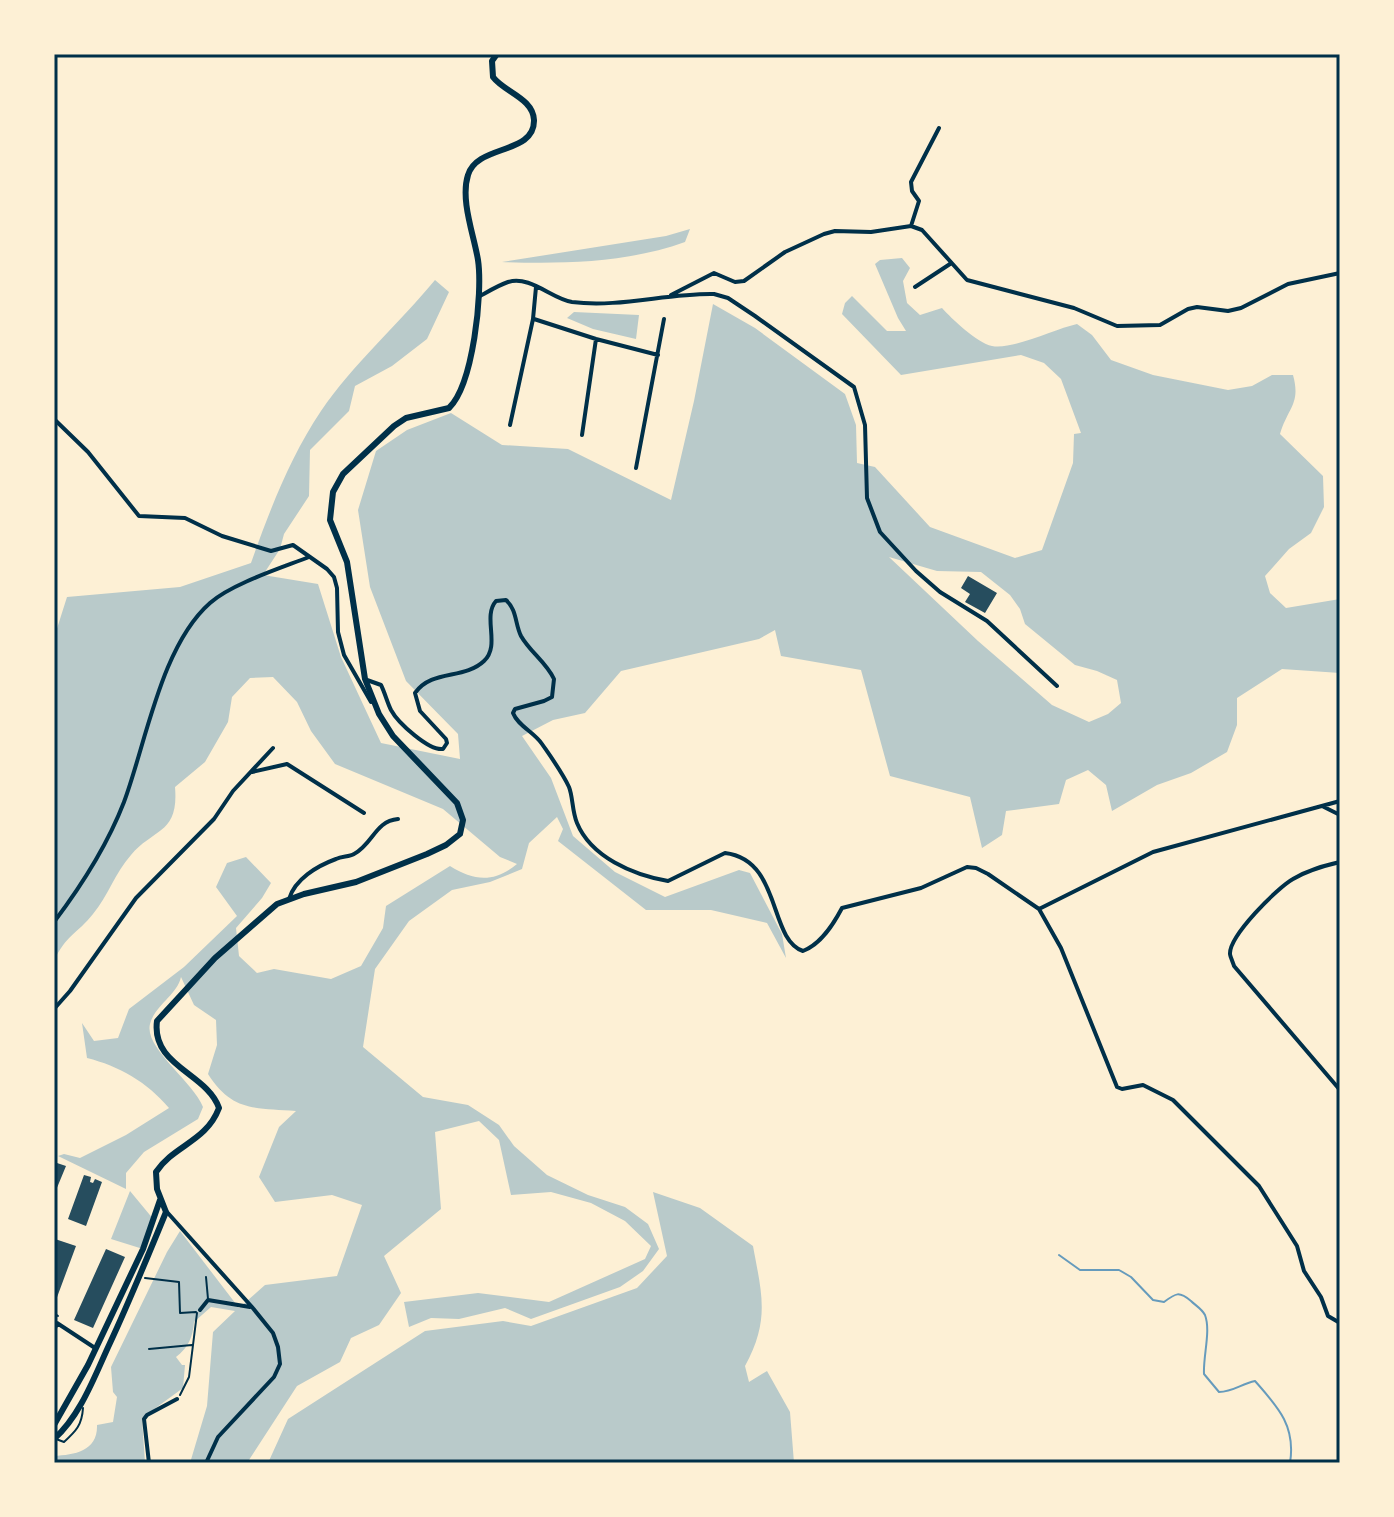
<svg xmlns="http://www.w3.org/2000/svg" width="1394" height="1517" font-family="Karla,sans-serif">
<rect width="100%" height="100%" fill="#fdf0d5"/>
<path fill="#b9caca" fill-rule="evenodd" d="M690,229l-5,13c-58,21 -122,22 -183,20l164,-26z
M902,258l8,10 -7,13 4,22 13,12 22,-7c10,11 35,35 50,38 21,4 62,-17 85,-22l15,11 19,25 42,15 75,15 24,-4 20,-11h21c8,29 -5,32 -13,59l43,42 1,31 -13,26 -22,16 -24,27 5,17 16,15 54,-9v74l-58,-4 -45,29v27l-10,27 -36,21 -34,12 -45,26 -6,-26 -18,-15 -22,10 -7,24 -53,7 -4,24 -20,13 -12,-51 -80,-21 -29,-106 -80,-14 -6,-26 -16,9 -138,32 -36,42 -32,7 -31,16 29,42 22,58 42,36 50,25 74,-27 11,3 32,61 4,24 -19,-35 -56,-13h-65l-88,-69 5,-12 -6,-12 -28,26 -7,26 -32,13 -38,8 -43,31 -34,48 -12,78 60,50 45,8 31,20 15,21 33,29 41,20 37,12 23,17 11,25 -16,22 -23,16 -89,32 -26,-11 -46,11 -28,-1 -22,9 -5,-25 74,-9 71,9 96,-43 6,-13 -26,-25 -34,-18 -40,-11 -40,3 -12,-55 -20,-19 -44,11 6,77 -57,47 17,37 -22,32 -28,13 -11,24 -43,24 -50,77h-57l17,-57 6,-74 22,-21 -24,-4 -17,15c-1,15 -6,26 -18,35l6,8h3l-2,23 -41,30 3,45h-91v-7c21,-1 44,-5 43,-31l16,-3 4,-25 -4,-5 -2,-25 56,-115 13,-21 59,77 26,-23 72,-9 25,-71 -30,-10 -57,7 -16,-25 20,-50 17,-16c-40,-3 -64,1 -88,-37l9,-29 -1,-25 -22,-15 -13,-28c-4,18 -26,28 -31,47 -6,24 43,57 53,83l-5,12 -54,33 -18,21v16l-68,-33 6,-2 16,4 46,-23 43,-27c-22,-26 -50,-42 -82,-50l-5,-35 12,18 24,-3 11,-29 55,-42 53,-51 -21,-29 11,-24 19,-6 25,26 -9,15 -26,30 3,28 18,17 17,-4 57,10 30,-13 22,-38 3,-22 64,-40c24,15 44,17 67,-2l-17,-7 -57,-48 -108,-45 -24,-33 -14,-29 -24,-25 -23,1 -18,19 -4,25 -23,40 -30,25c4,47 -21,41 -44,68 -16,18 -23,41 -38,59 -16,20 -27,21 -39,47v-323l13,-41 113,-10 71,-24c18,-51 39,-106 70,-152 32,-47 77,-86 114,-131l14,12 -22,47 -35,27 -37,20 -6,25 -39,39 -1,46 -25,38 -4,15 -17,26 55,9 23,73 40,86 79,16 -2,-25 -52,-53 -36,-94 -12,-77 18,-59 31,-21 44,-17 51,32 66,4 103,51 23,-99 19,-97 42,24 90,66 11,31 1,38 18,4 55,60 85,31 27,-8 31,-87 1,-29 7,-1 -20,-54 -17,-16 -23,-8 -120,20 -59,-61 3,-11 7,-7 35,35h19l-8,-13 -23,-54 5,-4zM889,557l48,14 44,1 29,23 10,14 5,15 50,41 22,6 20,9 4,23 -13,11 -19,8 -37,-17 -74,-64z
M574,312l65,3 -3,24 -43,-10 -26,-11z
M130,1191l24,29 -11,29 -32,-10z
M653,1192l47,16 53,38c9,49 17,74 -8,120l4,16 18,-11 23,41 4,51h-526l20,-44 137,-88 78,-10 28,5 106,-38 30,-32z"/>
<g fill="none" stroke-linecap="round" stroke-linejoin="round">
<path stroke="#669bbc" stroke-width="2" d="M1059,1255l21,15h39l12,7 22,23 11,2c12,-9 15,-11 27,-1 4,4 11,8 14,14 6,16 -2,41 -1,59l15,18c14,0 22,-8 36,-11 23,26 41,45 35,82"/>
</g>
<path fill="#264d5e" d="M968,576l29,17 -12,20 -20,-11 5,-8 -9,-6z
M54,1162l12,4 -12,29z
M84,1175l7,2 -1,5 3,1 2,-4 7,3 -16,44 -18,-7z
M55,1239l21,7 -20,54 -2,-1z
M106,1249l19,8 -32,71 -19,-8z"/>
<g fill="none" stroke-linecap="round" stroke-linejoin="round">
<path stroke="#003049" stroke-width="2" d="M145,1278l34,4 1,31 16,-1
M54,1313l4,3
M149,1349l43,-4
M180,1395l9,-18 8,-64"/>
<path stroke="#003049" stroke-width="2" d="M206,1277l2,22
M56,1439l8,3c12,-11 18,-17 19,-34"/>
<path stroke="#003049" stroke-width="4" d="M911,226l8,-25 -7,-10 -1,-9 28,-54
M915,287l35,-23
M671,295l43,-22 21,9 9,-1 41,-29 39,-18 11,-3 36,1 40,-6 11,4 45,50 107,28 43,18 43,-1 28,-16 9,-2 31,4 13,-3 47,-24 52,-11
M480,296c9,-5 19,-11 28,-14 22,-7 44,17 64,20 48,6 95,-9 142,-8l14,4 27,18 99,71 11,38 2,73 13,34 36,39 24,21 47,29 70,65
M534,319l62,20 62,16
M54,419l34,33 51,64 46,2 37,18 49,15 22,-6 34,24 7,8 3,11 1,44 6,23 27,47
M510,425l23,-106 3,-32
M582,435l14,-96
M636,468l28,-149
M367,680l14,5c4,8 6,17 10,25 7,13 38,41 52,39l4,-6 -1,-4 -26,-28 -5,-18c17,-24 49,-13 69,-32 17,-16 -2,-44 12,-60l10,-1c11,10 9,24 15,36 9,16 25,26 33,43l-2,18 -8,4 -29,8 -2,4c5,13 21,19 29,31 9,13 20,28 27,43 4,10 3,24 8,36 14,34 56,52 91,58l57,-28c57,7 43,86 78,98 18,-7 30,-26 39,-43l79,-20 46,-21 9,1 12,6 51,35 22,39 56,139 5,2 21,-4 30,15 86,86 38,60 7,25 17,26 7,19 12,7
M252,772l35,-8 77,49
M1324,807l16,8
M1340,862c-17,4 -32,8 -47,17 -16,9 -64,57 -63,75 0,2 4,11 4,12l106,124
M289,899c6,-20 28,-33 47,-40 6,-3 13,-2 18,-5 19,-10 21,-33 44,-35
M1039,909l114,-57 187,-51
M54,922c28,-37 53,-76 70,-120 22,-59 37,-156 86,-199 21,-19 71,-35 99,-46
M54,1009l16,-18 66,-93 78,-79 19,-28 40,-43
M167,1212l85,95 21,26 5,14 2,17 -6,13 -56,60 -12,26
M200,1310l8,-10 42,7
M54,1331l3,-8 38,25
M149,1463l-5,-44 3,-4 30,-16"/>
<path stroke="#003049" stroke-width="6" d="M54,1425l34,-60 55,-116 17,-49
M54,1439c27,-24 41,-64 56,-96 20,-43 38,-87 56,-131l-9,-23 -1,-17c18,-27 50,-30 63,-64 -12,-35 -68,-42 -62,-87l58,-63 62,-54 27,-10 52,-12 71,-28 19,-9 14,-11 3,-14 -6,-17 -64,-67 -14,-22 -14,-35 -18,-117 -17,-42 3,-28 10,-18 51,-48 12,-8 43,-10c24,-23 34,-115 29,-148 -4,-25 -18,-60 -10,-85 9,-31 67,-20 66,-55 -1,-22 -30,-28 -41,-43l-1,-16 5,-7"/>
</g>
<rect width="1394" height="1517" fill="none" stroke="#fdf0d5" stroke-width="112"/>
<rect x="56" y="56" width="1282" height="1405" fill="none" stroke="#003049" stroke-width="3"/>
</svg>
